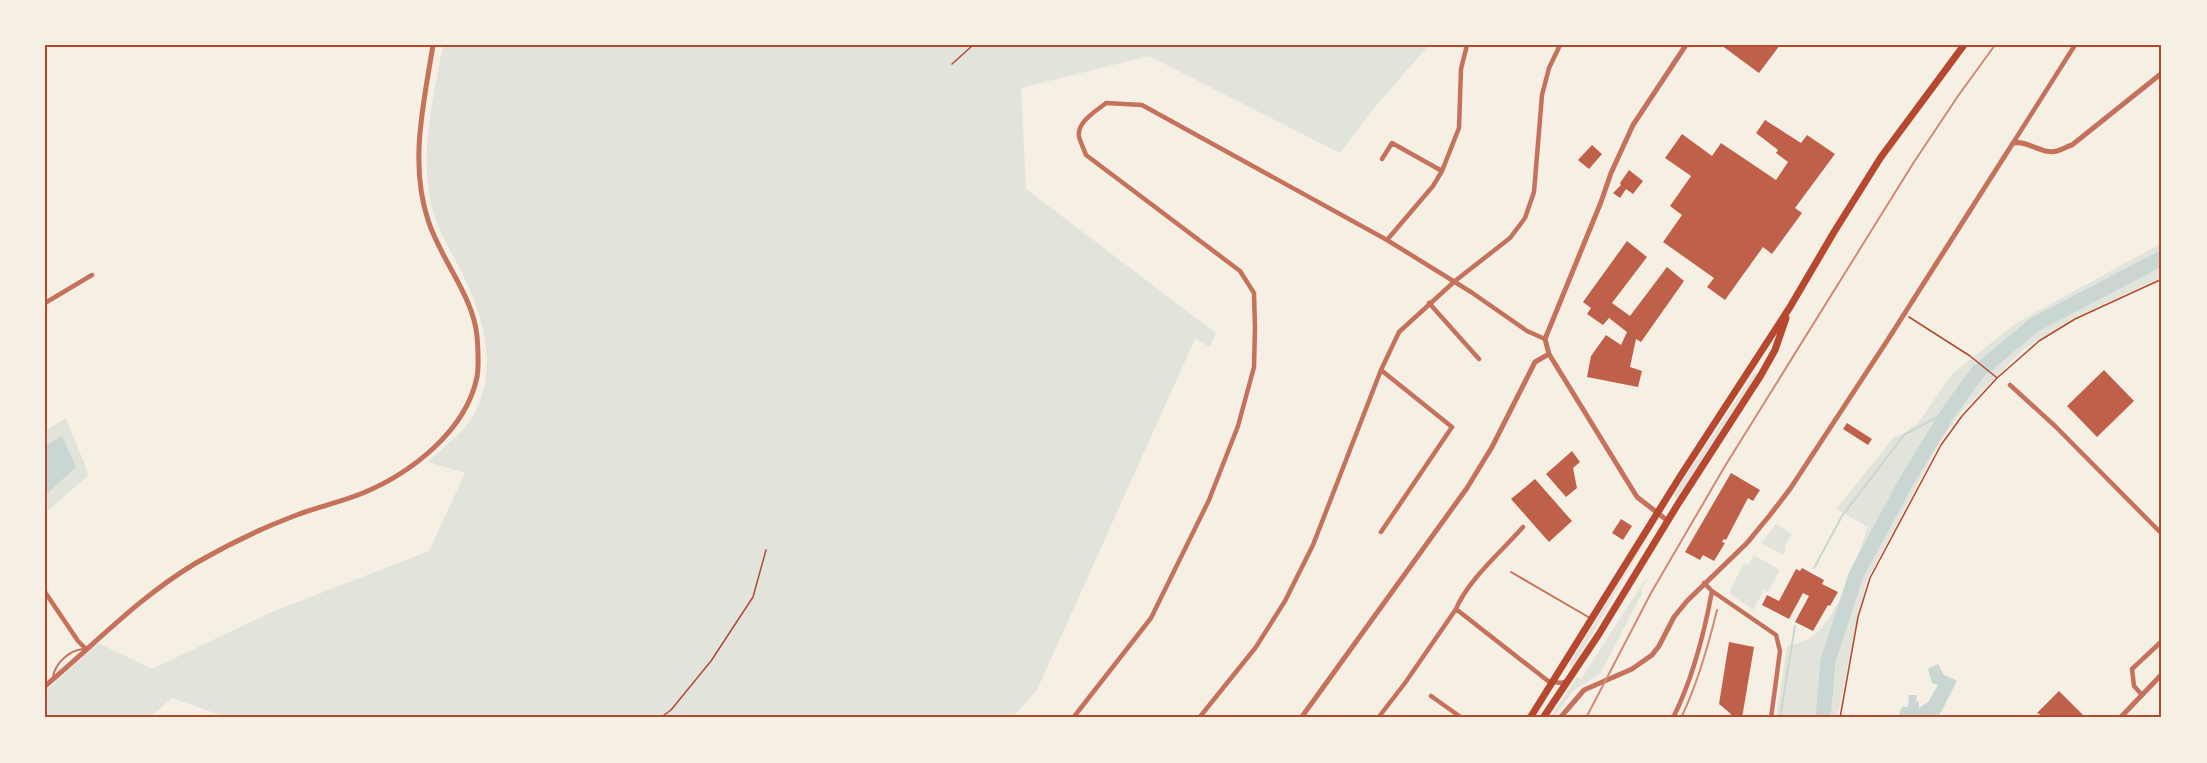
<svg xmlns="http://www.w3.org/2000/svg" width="2207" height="763" font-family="Lato,sans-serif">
<rect width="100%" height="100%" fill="#f6efe4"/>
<path fill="#e2e4dc" d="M443,45h986l-54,62 -35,46 -191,-97 -128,32 5,101 190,144 -6,14 -15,-8 -158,351 -25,28h-783l-57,-20 -23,20h-104v-26l53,-49 54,26 120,-57 157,-61 36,-78 -37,-11c11,-11 34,-29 42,-41 30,-48 15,-101 -8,-148 -9,-19 -23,-40 -29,-61 -15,-56 0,-112 10,-167z
M2162,243v34l-90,42 -48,30 -63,63 -23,33 -72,137 -29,136h-61l11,-72c8,-2 20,-5 26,-10 30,-26 41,-73 55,-109l-32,-18 58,-72 7,-2 17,-12 34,-49 64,-51z
M1755,372l2,2 -80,124 -4,-3z
M66,418l23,57 -44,38v-17l31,-29 -14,-30 -17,9v-15z
M1776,524l16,10 -8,13 2,2 -3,6 -22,-12z
M1651,531l-78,136 -4,-3z
M1754,555l26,15 -12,22 -4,-2 -11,20 -24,-17 15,-30 4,2z
M1649,579l-8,9 1,6 -42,80 -27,17 -20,27h-3l27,-41 4,2 63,-98z"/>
<path fill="#c9d6d2" d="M62,436l14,31 -31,29v-50z
M1938,664l6,11 13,6 -19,37h-35l-4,-4 3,-7h6l1,-12h8l-1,6 3,1v6l9,-6 10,-17 -6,-2 -4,-14z"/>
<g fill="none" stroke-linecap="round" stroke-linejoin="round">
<path stroke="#c9d6d2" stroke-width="2" d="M1814,568l28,-52 62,-81 46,-25
M1823,716l6,2
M1780,718l15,-92"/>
<path stroke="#c9d6d2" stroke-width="15" d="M1823,718l5,-57 28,-86 50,-93 44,-72 28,-38 56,-47 128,-67"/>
</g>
<path fill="#bf614a" d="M1721,45h59l-21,28z
M1765,120l36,23 6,-8 28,19 -40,54 7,5 -30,41 -9,-7 -38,53 -18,-13 7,-9 -51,-36 19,-27 -12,-9 21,-30 -26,-18 17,-24 30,22 9,-13 55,37 12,-18 -12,-9 2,-3 -22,-17z
M1592,145l10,9 -13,15 -11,-9z
M1629,170l14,11 -10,13 -7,-5 -6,9 -7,-5 8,-8 -1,-2z
M1627,241l20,16 -35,46 18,13 37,-49 17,14 -43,61 -5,-3 -6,28 12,4 -4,16 -51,-10 4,-21 15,-21 15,10 6,-13 -18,-14 -6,7 -16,-11 4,-6 -8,-6z
M2104,370l30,31 -37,36 -30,-31z
M1847,423l25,16 -4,6 -25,-16z
M1572,451l8,11 -7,6 4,20 -11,9 -20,-23z
M1731,473l29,17 -7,11 -5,-3 -22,42 -2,-1 -2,3 3,1 -11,18 -11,-6 -3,5 -15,-8z
M1535,479l37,42 -23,21 -38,-43z
M1621,519l11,7 -9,14 -11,-7z
M1802,568l22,12 -2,4 16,8 -8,14 -2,-1 -15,26 -18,-9 14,-26 -6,-3 -14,26 -27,-14 5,-10 12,6 17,-32 4,2z
M1729,642l25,5 -12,71h-14l3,-4 -12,-10z
M2059,691l27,27h-48l3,-3 -4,-2z"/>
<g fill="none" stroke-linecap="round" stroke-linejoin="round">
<path stroke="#b5482f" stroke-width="1.5" d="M952,64l20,-18
M1909,317l61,39 26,21
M660,718l11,-8 40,-49 42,-64 13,-47
M1840,718l18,-101 12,-39 71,-133 21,-29 35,-38 42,-37 36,-22 87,-40"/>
<path stroke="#c5725c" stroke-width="2" d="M1511,572l79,46
M53,677c2,-14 17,-27 30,-28"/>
<path stroke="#c5725c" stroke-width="4.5" d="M2013,143l62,-98
M1382,159l10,-16 50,28
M1387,240l46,-54 9,-15 17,-43 2,-59 6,-24
M45,303l47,-28
M1429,303l50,56
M1381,370l71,57 -71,105
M2010,385l45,41 107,108
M1704,583l8,8 64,44 4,16 -9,67
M45,592l33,49 8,8
M1456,609c12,-29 46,-58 67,-82
M2142,695l-8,-9 -2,-17 30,-28
M1431,696l31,22
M1073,718l78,-100 58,-118 29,-74 16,-59 1,-39 -1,-35 -14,-22 -154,-116c-2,-6 -6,-13 -7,-19 -2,-14 17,-25 27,-33l36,2 245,135 84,52 56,39 18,8
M1199,718l57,-71 29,-46 28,-56 68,-175 18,-38 56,-51 55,-43 15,-20 9,-26 8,-97 7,-27 11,-23
M1378,718l27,-35 51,-74 92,72 13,2 7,-2
M1673,718c20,-40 31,-83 39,-127"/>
<path stroke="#c5725c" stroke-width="5" d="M1668,521l-31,-24 -88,-143 -4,-15 56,-137 10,-29 22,-48 53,-80
M45,686c50,-42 94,-89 151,-123 31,-18 64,-34 98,-47 23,-9 47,-14 69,-23 48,-20 103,-62 114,-116 2,-11 1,-28 0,-41 -4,-41 -37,-77 -49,-116 -19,-57 -4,-118 5,-175
M1301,718l166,-230 25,-41 43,-85 14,-8
M1560,718l24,-28 48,-21 20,-14 7,-9 15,-29 13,-16 60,-58 23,-28 20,-26 97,-148 126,-198c16,-3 28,12 44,8 5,-1 10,-5 15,-6l90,-72
M2120,718l42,-44"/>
<path stroke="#b5482f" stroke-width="7" d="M1530,718l151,-243 109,-168 44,-75 47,-75 83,-112
M1543,718l56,-84 79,-130 83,-129 14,-25 11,-32"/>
<path stroke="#cf8b77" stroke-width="2" d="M1586,718l65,-125 74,-127 189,-304 44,-66 37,-51
M1681,718c17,-35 27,-71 36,-108"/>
</g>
<rect width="2207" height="763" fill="none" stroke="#f6efe4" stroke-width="93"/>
<rect x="46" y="46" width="2114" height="670" fill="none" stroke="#b5482f" stroke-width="2"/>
</svg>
